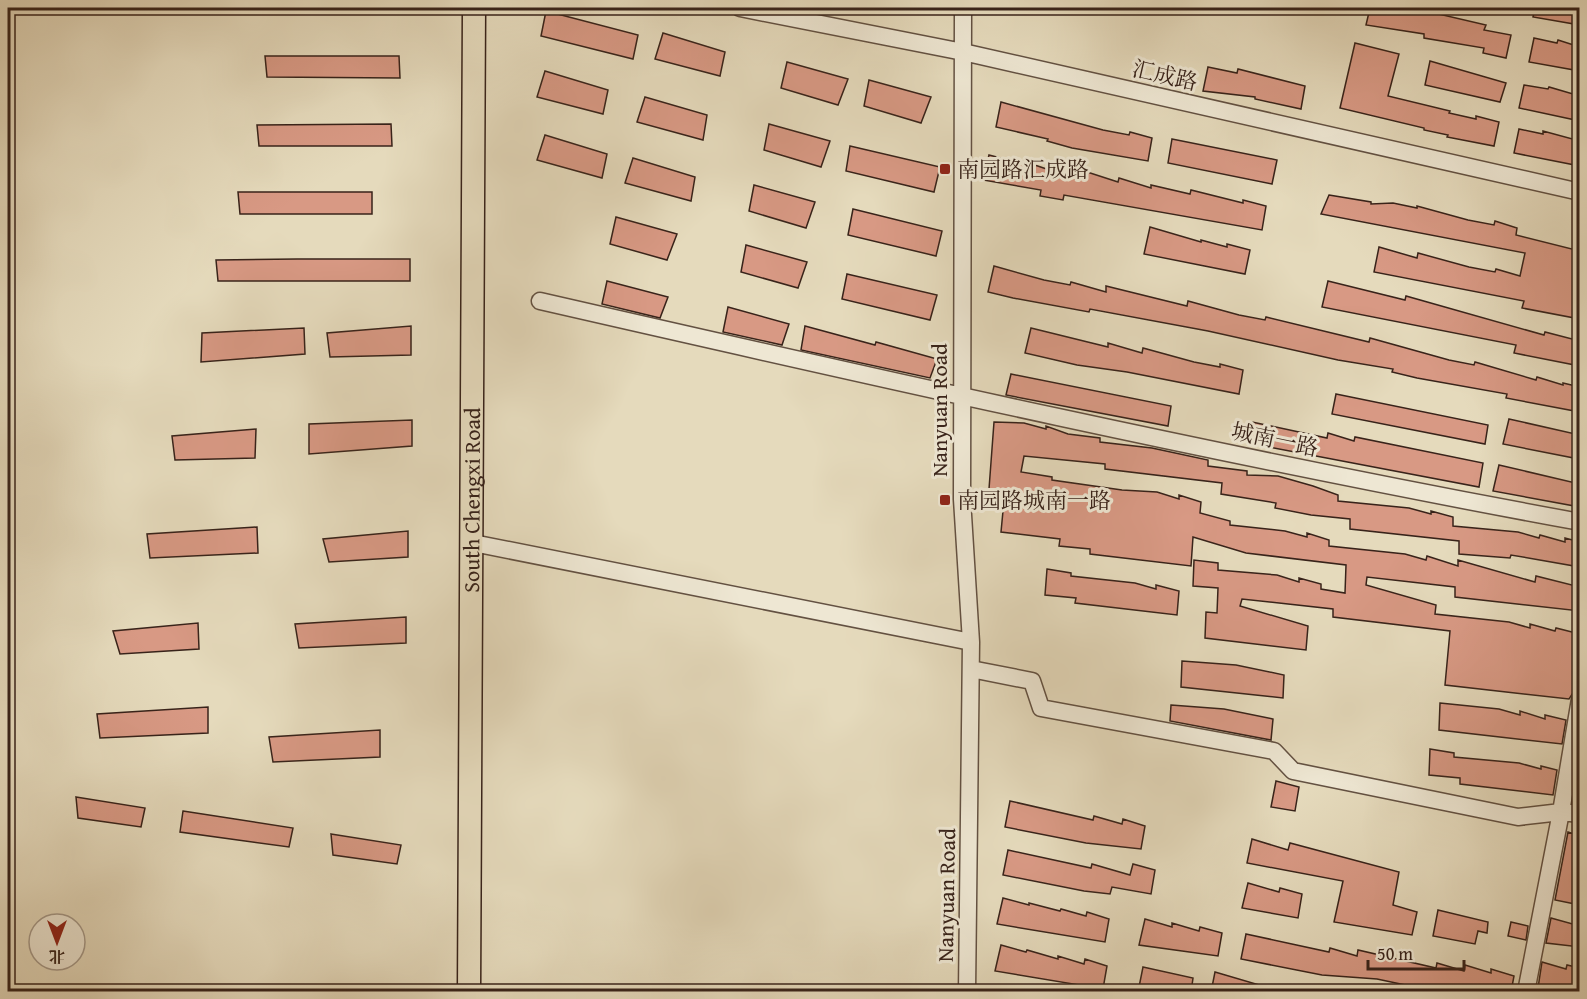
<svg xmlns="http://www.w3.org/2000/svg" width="1587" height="999" font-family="'Gentium Book Plus','Noto Serif SC',serif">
<rect width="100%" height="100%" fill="#e5dabc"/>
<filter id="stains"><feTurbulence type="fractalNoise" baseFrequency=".00333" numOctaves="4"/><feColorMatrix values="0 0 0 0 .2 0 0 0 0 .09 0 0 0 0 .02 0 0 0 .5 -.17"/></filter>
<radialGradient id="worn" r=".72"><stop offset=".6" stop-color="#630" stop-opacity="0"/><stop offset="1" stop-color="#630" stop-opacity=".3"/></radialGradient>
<path fill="#d89984" stroke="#38231a" stroke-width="1.5" d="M1370,8h43l73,17 -2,5 27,5 -5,23 -23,-5 1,-5 -60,-10v-4l-58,-9z
M1535,8h45v17l-47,-8z
M546,11l92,24 -5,24 -92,-23z
M663,33l62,19 -5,24 -65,-17z
M1534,38l23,5 1,-3 22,7v24l-51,-9z
M1355,43l44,11 -11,42 62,15 -1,2 27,6v-3l23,6 -5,24 -47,-9 1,-2 -24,-5v-2l-84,-20z
M265,56h134l1,22 -133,-1z
M1430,61l76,22 -6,19 -75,-17z
M787,62l61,17 -10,26 -57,-17z
M1208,67l29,6 1,-4 67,17 -4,23 -46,-10v-2l-52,-6z
M545,71l63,19 -5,24 -66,-17z
M869,80l62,17 -10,26 -57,-17z
M1524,85l24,4 1,-2 31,9v25l-61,-13z
M645,97l62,18 -4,25 -66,-18z
M1001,102l102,28 26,5 1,-3 22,6 -4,23 -76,-13 -25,-7 1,-2 -52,-12z
M391,124l1,22h-133l-2,-21z
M769,124l61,17 -9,26 -57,-17z
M1519,129l24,5v-3l37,10v25l-66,-13z
M545,135l62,19 -5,24 -65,-18z
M1172,139l105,21 -5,24 -104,-21z
M850,146l90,21 -6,25 -88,-21z
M989,155l27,7 1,-3 62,21 2,-10 37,12 1,-4 32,10v-3l39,9 1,-4 52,13v-3l23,6 -4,24 -198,-35 -1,5 -23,-4 1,-6 -58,-10z
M633,158l62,19 -4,24 -66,-18z
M754,185l61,17 -9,26 -57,-17z
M238,192h134v22h-132z
M1329,195l42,7v2l22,-1 24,5v-2l51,14 26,5 1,-4 22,7 -1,7 64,16v68l-58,-11 2,-7 -150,-29 5,-25 38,11 1,-5 51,14 26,5 1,-3 24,7 5,-23 -204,-39z
M853,209l89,22 -6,25 -88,-21z
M616,217l61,17 -10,26 -57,-16z
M1150,227l51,15v-2l26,7v-3l23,6 -5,24 -101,-20z
M746,245l61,17 -9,26 -57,-16z
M297,259h113v22h-192l-2,-21z
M994,266l50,14 26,5 1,-3 35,10v-6l81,20 1,-5 51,14 26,5 1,-3 103,25 1,-4 79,22 25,5 1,-3 61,18 1,-3 26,8v-2l17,4v25l-74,-14 1,-4 -90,-16 -25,-6 1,-3 -55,-9 -130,-29 -118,-22 -1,3 -76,-14 -25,-6z
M847,274l90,21 -7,25 -88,-21z
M607,281l61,16 -8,21 -58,-14z
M1328,281l77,19 1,-4 138,39 1,-3 35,9v25l-66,-13 2,-8 -194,-38z
M728,307l61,17 -7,21 -59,-13z
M411,326v29l-81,2 -3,-24z
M805,326l70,19 1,-3 61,17 -7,19 -129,-28z
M304,328l1,26 -104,8 1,-29z
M1031,328l77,19v-4l34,10 1,-5 51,14 26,5v-3l23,6 -4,24 -112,-22 -50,-7 -52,-12z
M1011,374l160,32 -3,20 -162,-31z
M1336,394l152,31 -3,19 -153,-30z
M1509,419l71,16 -1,24 -76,-15z
M412,420v26l-103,8v-30z
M994,422l30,1 22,6v-3l22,8 32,4v4l52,6 56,12v6l39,5v4l31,1 35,10 25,9v6l71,7 22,6v-3l22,6v9l65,6 21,6 1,-3 25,7v-4l15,4v25l-69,-12 -1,3 -51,-4v-13l-109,-12v-10l-39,-4 -36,-7 1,-5 -55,-9 1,-11 -117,-14v-5l-81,-8 -3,16 31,5v3l70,10 35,2 22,7v-4l22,7 -1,11 30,8v4l55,6 22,6v-4l22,7v6l76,8 21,6 1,-4 31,10v-6l77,22 1,-6 44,11v24l-125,-14v-10l-88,-10 -1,8 70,20 -1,9 74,8 21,6v-4l25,7 1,-3 24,6 -5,56 -6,9 -124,-14 5,-54 -117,-14v-8l-91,-10 -2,7 68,20 -2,24 -101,-12 1,-26 11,1 1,-25 -25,-2 1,-26 24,3v7l59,5 22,7v-4l22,6v5l24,4 1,-28 -100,-12 -53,-16 -2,29 -101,-12v-5l-31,-3 1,-7 -59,-7 4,-42 -16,-1z
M1252,422l75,16 1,-5 26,8 1,-4 128,26 -4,24 -231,-44z
M256,429l-1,29 -80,2 -3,-24z
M1499,465l81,19v23l-87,-16z
M257,527l1,26 -108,5 -3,-24z
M408,531v26l-79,5 -6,-23z
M1047,569l24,4v3l64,7 21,6v-4l23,6 -2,24 -102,-12 1,-5 -31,-3z
M406,617v26l-107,5 -4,-24z
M198,623l1,26 -79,5 -7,-23z
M1182,661l54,4 48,10 -1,23 -102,-11z
M1440,703l59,6 21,6v-4l25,8v-4l21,5 -4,24 -123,-14z
M1171,705l53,4 49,10 -2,21 -101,-19z
M208,707v26l-108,5 -3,-24z
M380,730v27l-107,5 -4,-25z
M1430,749l24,4v4l65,6 22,6v-3l16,4 -4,25 -93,-11v-6l-31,-3z
M1276,781l23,6 -4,24 -24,-4z
M76,797l69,11 -4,19 -63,-9z
M1010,801l83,19 1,-4 28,8 1,-5 22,7 -4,23 -55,-6 -81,-16z
M183,811l110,17 -4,19 -109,-15z
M1568,832l12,4v69l-25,-5z
M331,834l70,11 -4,19 -64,-9z
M1252,839l36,11 2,-7 109,29 -6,33 24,7 -5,23 -78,-13 9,-41 -96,-18z
M1008,850l83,18 1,-4 38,11 3,-11 22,6 -4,24 -39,-7 -2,7 -26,-3 -81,-16z
M1248,883l31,9 1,-4 22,6 -4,24 -56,-10z
M1003,898l26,7v-2l31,8 1,-2 25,7 1,-4 22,7 -4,23 -108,-18z
M1438,910l50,12 -1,11 -9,-2 -3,13 -42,-8z
M1551,918l29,8v21l-34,-4z
M1145,919l27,8v-4l27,8 1,-4 22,6 -4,23 -79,-11z
M1511,922l17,4 -2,14 -18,-4z
M1246,934l83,18 1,-4 27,8 1,-6 78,18 1,-5 27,8 1,-6 26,8v-4l23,7 -3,16 -82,-2 -52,-11 -55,-4 -81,-16z
M1001,945l25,7 1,-2 31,9v-3l26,8 1,-5 22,7 -4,23 -108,-18z
M1542,962l24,7 1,-4 13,3v24l-42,-4z
M1143,967l50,11 -2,14h-53z
M1215,972l58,17v3h-62z"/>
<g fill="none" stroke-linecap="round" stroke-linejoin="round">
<g stroke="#635142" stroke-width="19">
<path id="minor" d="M740,8l223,44 617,140
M963,8l-1,491 9,143 -4,350
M540,301c345,79 691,157 1040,221
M473,543l498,99
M971,669l61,12 9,27 233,43 19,20 225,46 43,-5 19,2
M1526,992l35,-180 19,-113"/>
</g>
<g stroke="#38231a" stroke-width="25">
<g id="major">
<path id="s1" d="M469,992l5,-984"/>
</g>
</g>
<use href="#minor" stroke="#eee7d3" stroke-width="16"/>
<use href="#major" stroke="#e5dabc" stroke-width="22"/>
</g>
<g fill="#8f2418" stroke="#eee7d3" stroke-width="2">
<rect x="939" y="163" width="12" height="12" rx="3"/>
<rect x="939" y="494" width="12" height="12" rx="3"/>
</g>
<g text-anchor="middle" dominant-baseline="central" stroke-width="6" stroke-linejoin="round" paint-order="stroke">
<g font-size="22" fill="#38231a" stroke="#eee7d3">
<text transform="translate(1165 75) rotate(13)">汇成路</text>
<text transform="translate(939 410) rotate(-90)">Nanyuan Road</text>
<text transform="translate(1275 439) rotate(12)">城南一路</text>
<text stroke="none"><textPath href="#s1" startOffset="492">South Chengxi Road</textPath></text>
<text transform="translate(946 895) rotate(-89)">Nanyuan Road</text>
</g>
<g font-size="22" fill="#38231a" stroke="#eee7d3" text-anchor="start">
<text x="957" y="169">南园路汇成路</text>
<text x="957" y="500">南园路城南一路</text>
</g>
</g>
<rect width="1587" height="999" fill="none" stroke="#e5dabc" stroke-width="30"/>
<rect x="9" y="9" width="1569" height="981" fill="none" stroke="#38231a" stroke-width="3"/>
<rect x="15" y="15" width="1557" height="969" fill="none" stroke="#38231a" stroke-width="1.5"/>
<g transform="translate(57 942) rotate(180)"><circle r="28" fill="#eee7d3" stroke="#a59989" stroke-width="1.5"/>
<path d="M0-4.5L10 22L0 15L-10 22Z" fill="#8f2418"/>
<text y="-9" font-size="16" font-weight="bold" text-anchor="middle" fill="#38231a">北</text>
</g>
<path d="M1368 960v9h96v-9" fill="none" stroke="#38231a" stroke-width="3"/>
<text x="1377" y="960" font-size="18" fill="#38231a" stroke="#eee7d3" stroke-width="4.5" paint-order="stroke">50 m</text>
<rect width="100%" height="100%" filter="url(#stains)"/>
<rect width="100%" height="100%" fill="url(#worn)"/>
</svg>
